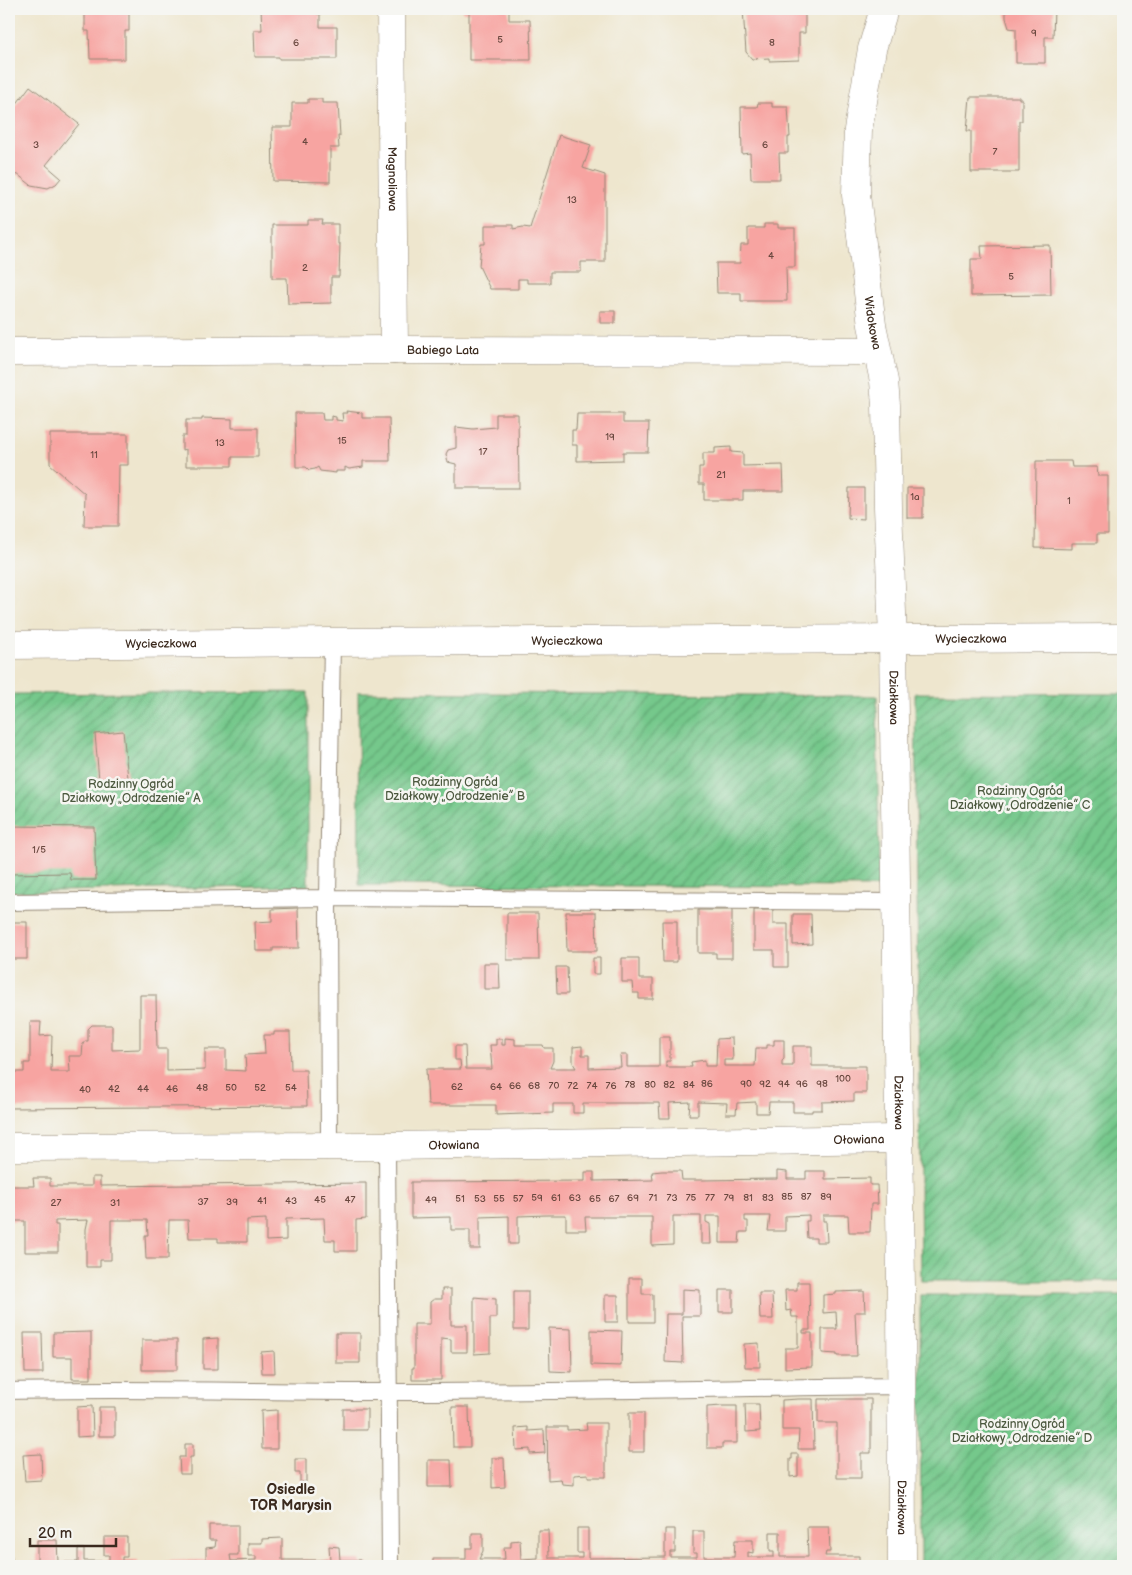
<svg xmlns="http://www.w3.org/2000/svg" width="1132" height="1575" font-family="'Balsamiq Sans',sans-serif">
<defs>
<pattern id="garden-furrows" width="10" height="10" patternUnits="userSpaceOnUse" patternTransform="scale(1.25)"><rect width="10" height="10" fill="#74c88b"/><path d="M-1 1l2-2M0 10L10 0M9 11l2-2" fill="none" stroke="#60a371"/></pattern>
</defs>
<rect width="100%" height="100%" fill="#f6f6f2"/>
<filter id="ink" filterUnits="userSpaceOnUse"><feTurbulence type="fractalNoise" baseFrequency=".02" numOctaves="2"/><feDisplacementMap in="SourceGraphic" scale="10" xChannelSelector="R" yChannelSelector="G"/><feConvolveMatrix kernelMatrix="1 2 1 2 8 2 1 2 1" color-interpolation-filters="sRGB"/></filter>
<filter id="wash" filterUnits="userSpaceOnUse"><feTurbulence type="fractalNoise" baseFrequency=".0096" numOctaves="4" result="noise"/><feDisplacementMap in="SourceGraphic" scale="20" xChannelSelector="R" yChannelSelector="G"/><feGaussianBlur stdDeviation="1.12" result="paint"/><feColorMatrix in="noise" values="0 0 0 0 0 0 0 0 0 0 0 0 0 0 0 0 0 1.4 0 .05"/><feComposite in="paint" operator="in"/></filter>
<g filter="url(#wash)">
<rect width="100%" height="100%" fill="#eee6ce"/>
<path fill="url(#garden-furrows)" stroke="#587954" d="M308,692v194l-299,6v-198z
M358,692l519,4 2,191 -520,-2z
M915,693l208,1v587h-202z
M920,1295h203v271h-202z"/>
<g id="blocks">
<path fill="#f7a4a1" d="M85,9h44v22h-4v28h-35l-1,-28h-4z
M261,9h56v5h3v13h17v32h-58v-2h-24l-1,-27h8z
M462,9h47v11h21l1,40h-62v-48h-7z
M743,9h62v24h-6v27l-30,1v-3l-17,1 -6,-7z
M1006,9h48l-1,28h-8v26h-29v-34l-7,-1 -3,-10z
M30,86l49,38 -33,41 15,13 -5,6 -8,4 -17,-3 -14,-11 -6,7 -2,-2v-65z
M970,97h49v2h3v22h-3v51h-48v-41h-4z
M308,99h14v4h16l2,33h-2l1,12h-9v34l-57,-1 -1,-54h20v-24h16z
M758,103h14v4h16l2,30h-2v16h-9l1,26h-29l-1,-26 -8,1 -1,-47h16z
M559,135l32,10 -8,23 22,7v87h-24v10h-31v11h-23v-4h-9v10h-28l-11,-23 2,-22h4v-19h28v4l10,-2 7,1z
M308,220h15l-1,4h16v20h2l-1,33h-8v26l-43,1 -1,-26h-15v-53h36z
M764,224h14v4h17v39h-9l1,34h-46v-8h-24l-1,-30h24l1,-18h7v-17h16z
M1050,245l1,50 -80,1v-37h11l-1,-13z
M600,311h15v12h-15z
M346,411l16,2v5h27l1,43h-27v6l-14,2 -4,-2v4h-9v2l-16,-2 -2,-4 -3,2 -6,1 -3,-3h-10l-1,-54h27l1,7h8v-4l5,1v3l7,1 -1,-8h5z
M496,414h22l1,74h-63v-24l-8,-2 -2,-8 2,-4 8,-2v-21l17,2 23,-2z
M577,414h46v9h26l-1,29h-25v8l-46,1v-16h-5v-15h4z
M202,418l30,1v9h26v29h-26v9h-46v-17l-4,1v-14h4v-16h16z
M50,434h78v31h-9l-1,61h-34l1,-32 -35,-30z
M731,447v5l12,1v13l40,-1 1,26h-41v9h-39v-16h-5v-17h4v-14h12v-5z
M1036,461h35l1,6h25l1,9h10v58h-11v9h-25v6l-37,-1z
M849,488h15v31l-16,-1z
M907,488h16v30h-16z
M123,731l5,47 -29,2 -4,-46z
M9,826l85,1 2,53h-25l-1,-7 -61,1z
M298,908l1,40h-26v3h-17l-1,-29 17,-1v-12z
M698,910h34v48h-16v-5h-18z
M754,910h19v14h15v43h-14v-17h-20z
M566,912h30l1,39h-30z
M507,913h31l1,47h-32z
M793,914h18l1,30 -19,1z
M662,921h15v41h-14z
M9,922h18v37h-18z
M593,958h7v16h-7z
M622,958h17v21h14v20h-14v-6h-6l-1,-11h-10z
M484,963h15l1,26h-16z
M556,967h11l1,27h-11z
M140,995h16l1,54h10v22l38,-1v-21h21v21l20,1 -1,-16 20,-1 -1,-19h10v-3h16l1,38h15l1,36 -298,2v-36h15v-9h6v-41h11l-1,14 12,-1 -1,37h19l-1,-16h13l1,-12 2,-3h3v-12l4,-4h20v25l28,-1z
M659,1037h11v24h-4v6h26l-1,-5 14,-2v6h11l1,-27 15,-1 1,22h-9v6h31l1,-18h11v-3h7v-5h10v19l-2,2v5h11v-20h19v20h54v27h-12v8l-32,1v8h-10v2h-19v-10h-24l-1,11h-12v-11l-19,1 -1,11h-10l1,-11 -29,-1v13h-9l1,-13 -21,1 1,15h-10l-1,-15h-76v10h-10v-9h-20v9l-57,2v-10h-68l-2,-36h35l-1,-9h-5v-14h10l1,23h26l-2,-24h6v-6h6v6h3v-7l10,1v6h28l1,3h9v13l-3,7h26l-3,-5v-16l9,-1v9h7v13l32,-1 -1,-12h7v12h32z
M662,1171h19l1,9h18l77,-1v-8l10,1v7h19v-8h19v8l45,-1v7h7l1,19h-7l-1,28h-21l-1,-17h-25v6h3l1,21h-11v-4h-9l-1,-17h3v-6l-24,1v15h-17l2,-15h-25v5h3v11h-8l-1,11h-19v-27h-14v6l4,2 1,20h-10v-28h-28v29l-21,1v-29h-67l1,13h-20v-15h-19l-29,1v28h-9v-28l-29,1v32h-10v-19h-19v-13l-40,1v-36l174,-1v-9h9v9l59,-1 -1,-8z
M92,1177h8v9l266,-3v36l-10,1v31h-21v-11h-10l-1,-22 -38,1v21l-20,1v-22l-19,1v22h-29v-4h-29l-1,-18h-19l-1,39h-22l-1,-24h3l-1,-15h-36v40h-11v7h-14v-38l2,-9 -33,1v4h3v27h-33v-31h-16v-35h25l-1,-8h17v8h42z
M629,1278h13v16h11v28h-24z
M797,1282h12l1,48h-7v3h9v34l-27,1v-20h13v-31h-6l-1,-7 -5,1 -1,-21h12z
M442,1289h9v36h16v27h-16v-13l-10,-1v42h-29v-12h2v-44h16v-22l4,-3h8z
M682,1289l18,1v26h-18l1,47 -18,-1 1,-48h16z
M719,1290h14v22h-14z
M514,1291h14v39h-14z
M864,1291l1,21h-10l2,44h-20v-2l-15,-1v-24h15l-1,-17 -13,1v-18l13,-1v-2z
M759,1293h13l1,26h-13z
M605,1295h13v27h-13z
M474,1297l22,2v19h-6v35l-16,1z
M549,1328l22,1 1,43 -22,-1z
M591,1330l31,1 -1,35 -30,-1z
M91,1332v47h-19v-22h-19v-24z
M24,1333h18l1,40h-18z
M336,1333h24v30h-24z
M218,1338v31h-15v-30z
M142,1340h35v30h-35z
M759,1343l1,24h-15l-1,-23z
M274,1351l1,22h-13l-1,-21z
M798,1399h15l1,50h-16l1,-19h-17v-30z
M818,1399h53v54h-10v25h-24v-55h-19z
M745,1404h14l1,27 -14,1z
M92,1406l1,30 -16,1v-30z
M722,1406h15v37h-15v5h-15v-41z
M99,1407h16v29h-16z
M452,1407h17l1,40h-17z
M343,1409h24v21h-24z
M277,1410v39h-15l-1,-38z
M629,1413h15v39h-15z
M586,1423h20v54h-18v-3l-14,1v10l-12,-1 -1,-5 -13,1 -1,-53h20v3l20,-1z
M528,1427v4l16,-1 1,23 -15,1v-5l-14,1 -1,-22z
M185,1444h8v13h-3v17h-10l-1,-17h6z
M41,1454l1,26 -17,1 -2,-26z
M792,1454h6v22l-8,1v-18h2z
M492,1458h12l1,29 -13,1z
M295,1459h11v23h-6v-9h-5z
M428,1460h23l1,27h-24z
M209,1525h29v30h-8l1,6 25,-1v-4h-8v-13h14v-4l20,-1v22h48l-1,-14 10,1 1,13h20l1,4h7v2h-203v-5l41,-1v-12l9,-1 1,-7h-7z
M807,1527h22l1,25h-4l-1,4h34v10h-426v-7h33v-11h6v-15h11v18l-4,8h26l-1,-12h7v-6l9,-1 1,19 17,-1v-28h10l1,28h33v-5h-5v-25h11v30l77,-1v-28h10v23h-5v5h27v-4h-4v-22h11v26h30l1,-17h18v13l-5,-1v5h26v-6h-4v-19h10v25h28z
M104,1537h23v20h-5v4h16v5h-129v-22l4,20 24,-2v-22h20l1,22h20v-13h6v12h25v-6h-5z"/>
</g>
</g>
<g filter="url(#ink)">
<use href="#blocks" fill-opacity="0" stroke="#948876" stroke-width="1"/>
<g fill="none" stroke-linecap="round" stroke-linejoin="round">
<g stroke="#948876" stroke-width="18">
<path id="service" d="M9,902l319,-4 568,4
M329,1146l-1,-248 4,-256
M387,1146l3,420
M9,1391c127,-3 254,1 381,1 170,0 340,-4 511,-6"/>
</g>
<g stroke="#948876" stroke-width="29">
<g id="minor">
<path id="s1" d="M391,9l3,341"/>
<path id="s2" d="M884,9l-12,40 -14,81 -2,65 16,130 12,56 2,24 2,102 5,132 8,649 1,278"/>
<path id="s3" d="M9,352l385,-2 483,1"/>
<path id="s4" d="M9,1147l378,-1 512,-7"/>
</g>
</g>
<g stroke="#948876" stroke-width="29">
<g id="tertiary">
<path id="s5" d="M9,645l323,-3 791,-4"/>
</g>
</g>
<use href="#service" stroke="#fff" stroke-width="16"/>
<use href="#minor" stroke="#fff" stroke-width="28"/>
<use href="#tertiary" stroke="#fff" stroke-width="28"/>
</g>
</g>
<g text-anchor="middle" dominant-baseline="central" stroke-width="5" stroke-linejoin="round" paint-order="stroke">
<g font-size="10" fill="#6a483f">
<text x="1034" y="33">9</text>
<text x="500" y="40">5</text>
<text x="296" y="43">6</text>
<text x="772" y="43">8</text>
<text x="305" y="142">4</text>
<text x="36" y="145">3</text>
<text x="765" y="145">6</text>
<text x="995" y="152">7</text>
<text x="572" y="200">13</text>
<text x="771" y="256">4</text>
<text x="305" y="268">2</text>
<text x="1011" y="277">5</text>
<text x="610" y="437">19</text>
<text x="342" y="441">15</text>
<text x="220" y="443">13</text>
<text x="483" y="452">17</text>
<text x="94" y="455">11</text>
<text x="721" y="475">21</text>
<text x="915" y="497">1a</text>
<text x="1069" y="501">1</text>
<text x="39" y="850">1/5</text>
<text x="843" y="1079">100</text>
<text x="707" y="1084">86</text>
<text x="746" y="1084">90</text>
<text x="765" y="1084">92</text>
<text x="784" y="1084">94</text>
<text x="802" y="1084">96</text>
<text x="822" y="1084">98</text>
<text x="630" y="1085">78</text>
<text x="650" y="1085">80</text>
<text x="669" y="1085">82</text>
<text x="689" y="1085">84</text>
<text x="515" y="1086">66</text>
<text x="534" y="1086">68</text>
<text x="554" y="1086">70</text>
<text x="573" y="1086">72</text>
<text x="592" y="1086">74</text>
<text x="611" y="1086">76</text>
<text x="457" y="1087">62</text>
<text x="496" y="1087">64</text>
<text x="202" y="1088">48</text>
<text x="231" y="1088">50</text>
<text x="260" y="1088">52</text>
<text x="291" y="1088">54</text>
<text x="114" y="1089">42</text>
<text x="143" y="1089">44</text>
<text x="172" y="1089">46</text>
<text x="85" y="1090">40</text>
<text x="787" y="1197">85</text>
<text x="806" y="1197">87</text>
<text x="826" y="1197">89</text>
<text x="537" y="1198">59</text>
<text x="556" y="1198">61</text>
<text x="575" y="1198">63</text>
<text x="633" y="1198">69</text>
<text x="653" y="1198">71</text>
<text x="672" y="1198">73</text>
<text x="691" y="1198">75</text>
<text x="710" y="1198">77</text>
<text x="729" y="1198">79</text>
<text x="748" y="1198">81</text>
<text x="768" y="1198">83</text>
<text x="460" y="1199">51</text>
<text x="480" y="1199">53</text>
<text x="499" y="1199">55</text>
<text x="518" y="1199">57</text>
<text x="595" y="1199">65</text>
<text x="614" y="1199">67</text>
<text x="320" y="1200">45</text>
<text x="350" y="1200">47</text>
<text x="431" y="1200">49</text>
<text x="262" y="1201">41</text>
<text x="291" y="1201">43</text>
<text x="203" y="1202">37</text>
<text x="232" y="1202">39</text>
<text x="56" y="1203">27</text>
<text x="115" y="1203">31</text>
</g>
<g font-size="12" fill="#3b2a1e" stroke="#f6f6f2">
<text stroke="none"><textPath href="#s1" startOffset="170">Magnoliowa</textPath></text>
<text stroke="none"><textPath href="#s2" startOffset="318">Widokowa</textPath></text>
<text stroke="none"><textPath href="#s3" startOffset="434">Babiego Lata</textPath></text>
<text stroke="none"><textPath href="#s5" startOffset="962">Wycieczkowa</textPath></text>
<text stroke="none"><textPath href="#s5" startOffset="558">Wycieczkowa</textPath></text>
<text stroke="none"><textPath href="#s5" startOffset="152">Wycieczkowa</textPath></text>
<text stroke="none"><textPath href="#s2" startOffset="694">Działkowa</textPath></text>
<text stroke="none"><textPath href="#s2" startOffset="1099">Działkowa</textPath></text>
<text stroke="none"><textPath href="#s4" startOffset="850">Ołowiana</textPath></text>
<text stroke="none"><textPath href="#s4" startOffset="445">Ołowiana</textPath></text>
<text stroke="none"><textPath href="#s2" startOffset="1504">Działkowa</textPath></text>
</g>
<g font-size="12" fill="#4c593f" stroke="#f6f6f2">
<text x="455" y="782">Rodzinny Ogród<tspan x="455" dy="14">Działkowy „Odrodzenie” B</tspan></text>
<text x="131" y="784">Rodzinny Ogród<tspan x="131" dy="14">Działkowy „Odrodzenie” A</tspan></text>
<text x="1020" y="791">Rodzinny Ogród<tspan x="1020" dy="14">Działkowy „Odrodzenie” C</tspan></text>
<text x="1022" y="1424">Rodzinny Ogród<tspan x="1022" dy="14">Działkowy „Odrodzenie” D</tspan></text>
</g>
<g font-size="14" font-weight="bold" fill="#3b2a1e" stroke="#f6f6f2">
<text x="291" y="1489">Osiedle<tspan x="291" dy="16">TOR Marysin</tspan></text>
</g>
</g>
<rect width="1132" height="1575" fill="none" stroke="#f6f6f2" stroke-width="30"/>
<path d="M30 1538v8h86v-8" fill="none" stroke="#3b2a1e" stroke-width="2.5"/>
<text x="38" y="1538" font-size="15" fill="#3b2a1e" stroke="#f6f6f2" stroke-width="4" paint-order="stroke">20 m</text>
</svg>
